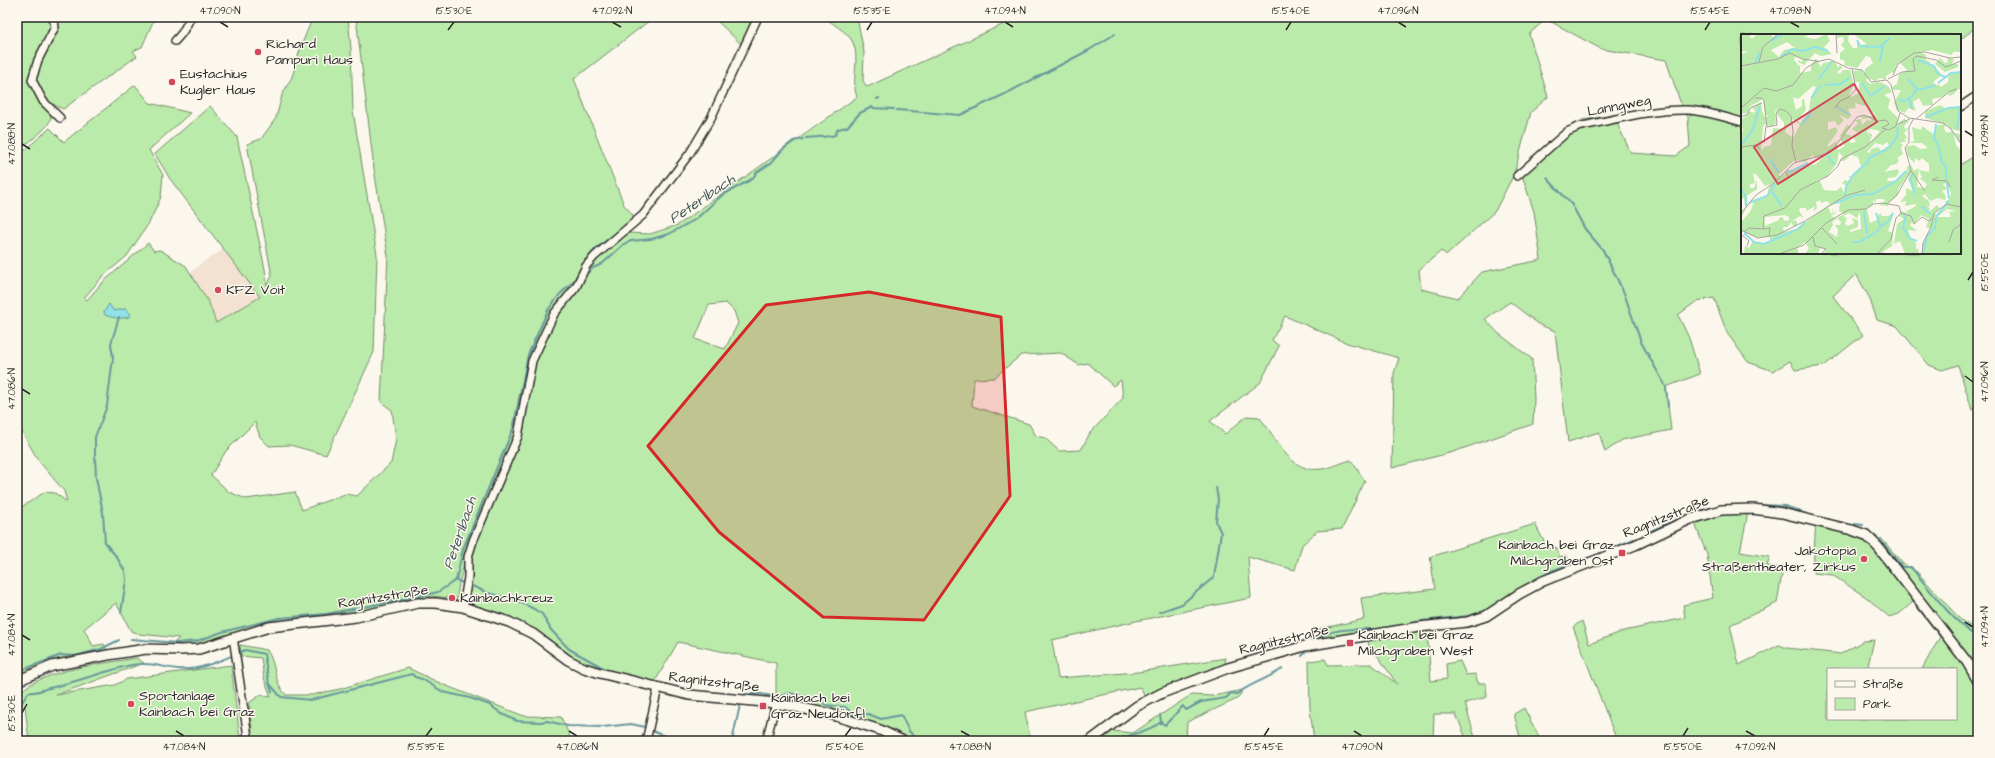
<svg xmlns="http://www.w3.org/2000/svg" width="1995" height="758" font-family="'Architects Daughter',sans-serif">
<rect width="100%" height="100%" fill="#fbf7ec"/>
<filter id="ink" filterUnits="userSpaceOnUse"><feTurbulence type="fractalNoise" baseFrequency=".025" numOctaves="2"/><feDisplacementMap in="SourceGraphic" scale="8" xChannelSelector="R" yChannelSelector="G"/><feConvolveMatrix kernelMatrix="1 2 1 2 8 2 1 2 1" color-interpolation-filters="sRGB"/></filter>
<g filter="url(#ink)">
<path fill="#f3e2d1" d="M224,249l36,48 -44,26 -7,-20 -19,-30 10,-9z"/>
<path fill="#bbebaa" stroke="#738b6a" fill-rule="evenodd" d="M17,17h138l-13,30 -9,4 4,5 -74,53 -10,-5c-2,6 -1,11 -3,16 -2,9 -25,25 -33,31z
M313,17h35l3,32 2,62 24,144 -3,97 -48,103 -36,-10 -21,1 -9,-9 -5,-15 -29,29 -15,24 18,17 17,7 49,-7 7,18 43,-16 12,2 34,-33 5,-24 -4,-29 -11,-8 7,-146 -14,-87 -18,-152h298l-80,62 50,126 9,10 -3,11 -17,10 -29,24 7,5 12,-13 26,-19 21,1 28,-9 179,-128c-7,-19 5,-40 -6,-58 -4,-7 -20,-16 -27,-22h33l7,35 -1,29 4,6 152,-70h959v8l-18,15v-5h-218v218h218v-88l11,-7 7,5v244l-6,3 -14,-45 -16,5 -13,-5 -32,-39 -20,-6 -8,-23 -13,-23 -23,22 30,39 -39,31 -29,4 -5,-9 -17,10 -25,-9 -21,-29 -13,-35 -17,3 -19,14 11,23 11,36 -34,13 5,43 -49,10 -17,12 -6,-20 -31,10 -13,-111 -15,-6 -30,-23 -25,17 13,14 34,26 2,40 -1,25 -80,28 -61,16 2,-95 5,-15 -52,-15 -62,-27 -13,24 7,6 -19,37 -50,38 15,13 22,-18 12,1c19,21 29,57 63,52 10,-1 20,-7 29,-9l14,21 -23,48 -25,2 -15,14 -7,25 -47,-13 3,41 -115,23 -84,19 6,38 80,-6 88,-14 -4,17 -74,29 -8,-17 -115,25 6,29h-141l1,-2 -68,-24 -47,-8v-44l-98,-21 -22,38 -10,10 -47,-12 -28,-20 -98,-53c-9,-9 1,-49 -2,-64l-12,42 -2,16 -25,-3 -90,19 -69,7 -73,22 -29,2 8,-8 -40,-4 -8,-3 -15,-28 -32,26 9,17 11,-2 3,6c-30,10 -62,12 -90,27v-167l28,-18 10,1 12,9 -3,-11 -26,-31 -17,-30 -4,5v-278l33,-29 14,14 71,-57 15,18 40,10 -41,37 14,25 -2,22 -12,26 -22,33 -25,21 -18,21 3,2 14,-16 47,-41 6,8 6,-1 26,16 23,37 7,20 44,-26 -90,-118 -15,-25 55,-48 27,31 28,132 2,16 5,-9 -25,-132 14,-5 15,-21 6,-23 10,-18 9,-31zM1546,19l55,30 65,11 17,50 5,7 2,29 -14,10 -45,-3 -18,-38 -31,5 -60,55 12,37 7,48 -59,12 -24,26 -37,-9 -2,-19 22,-19 6,4 48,-44 19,-37 17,-62 17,-15 -19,-63zM726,303l8,8 4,12 -13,26 -30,-10 14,-34zM109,305l5,6 11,-2 6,5 -4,4 -23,-6zM1061,353l18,12 9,-2 25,23 8,-6 2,18 -33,35 -9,17 -22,1 -14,-13 -9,-2 -7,-12 -57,-18 2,-27 20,-1 27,-23z
M713,17h13l1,5 9,-3 1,-2h16l-12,27z
M1748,512l-8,40 30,5 -3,9 16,2 -6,35 -47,22 9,40 40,-20 8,3 54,6 22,-13 11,-1 -6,26 7,3h-47v50h128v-50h-34l18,-32 -27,-35 -14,12 -10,3 -23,-20 -34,-22 -19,-2 3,-56 62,24 3,-3 22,26 14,8 44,48 17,11v110h-361l-44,-114 9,-6 7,23 35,-13 61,-13 -2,-13 30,-7 -6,-43 -13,-34 26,-7z
M1535,524l13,25 8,-2 4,10 6,-2 11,17 -54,24 -35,24 -61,10 4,51 16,-2 -1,-15 14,-3 6,14 9,-1 3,9h8l1,14 -22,6 11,38h-9l-11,-27h-22l-1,27h-119l-4,-32 -1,-48 16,-2 3,6 43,-1 26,20 -22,-32 -5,1 -3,-20 -48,6 -4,-9 49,-11 -3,-21 74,-9 -5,-32z
M240,645l27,5c10,16 6,31 19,45h26l28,-6 68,-21 36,17 80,31 37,1 10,22 5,2h-328v-5l4,-1 -3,-32 11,-8 11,2 -7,-19 -3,-20 -20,-2z
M136,658l8,5 -88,32 59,-10 12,-6 104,-14 9,74 -1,2h-210l-4,-35 -7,2 3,-17c26,-22 81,-27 115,-33z
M1243,690l-6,9 -50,23 -1,19h-86l13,-10 20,2 58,-38 22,1z
M1524,708l17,33h-20l-7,-27z"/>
<path fill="#90e1e8" stroke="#68989c" d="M109,304l5,7 11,-2 6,5 -1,2c-7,4 -17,2 -25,-1l-1,-3z"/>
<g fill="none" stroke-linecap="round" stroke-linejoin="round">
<path stroke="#68989c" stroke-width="2" d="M877,99l2,-1
M871,108l23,1
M897,110l63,5 43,-20 86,-45 26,-16
M806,138c10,-2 19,0 29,-3l3,-6 9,-2 13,-14 12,-6
M1547,178l25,27 13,24 18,21 21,43 17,49 25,45 2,20
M584,263l11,-14 20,-15
M586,274l7,-6 9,-4 22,-20 7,-3 20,-2 18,-5 27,-15 25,-23 31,-17 5,-7 14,-9 11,-13 11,-9 10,-2
M575,279l7,-12
M119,317l-8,27 2,14 -6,48 -12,31v17l1,24 7,35 2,30 11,13 9,15 1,9 -5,33
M1756,505l29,1 23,9
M1691,513l29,-7
M1855,524l8,1
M1867,530l13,10 22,27h9c21,26 40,52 67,71
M1644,534l34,-15
M1606,551l28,-12
M456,580l7,3
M1530,583l21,-12 46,-16
M470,585l18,8 28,7 18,9 8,5 9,16 18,19 40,22
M1159,612l23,-8 32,-27 7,-44 -5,-11 2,-23 -2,-11
M1382,629l40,-8 46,-5 18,-5 25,-17
M131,639l46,4 20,-2 25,-9 57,-14 47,-4 90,-17 22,-5 18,-12 7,-31 50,-120 15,-74 20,-45 12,-16 17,-16
M1314,641c16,-14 43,-12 64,-12
M238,653l7,-3 19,4 5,29 12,14 30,3 101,-26 3,3 7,2 21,13 27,6 20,7 12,9 15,7 23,1 7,-1 21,5 35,1 28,-3 14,3
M1302,656l6,-7
M17,672l44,-17 14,1 26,-7 18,-9
M269,683l3,9
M744,696l1,-2h16l17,3 11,-4 32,7 4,5 20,2 11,9 12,-2 13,5 20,-4 8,16 9,10
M17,709l12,-17c8,1 12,-2 20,-4 28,-6 55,-17 83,-23 18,-3 29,2 46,4 19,2 39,-7 56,-14
M1160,715l1,7
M652,731l25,10
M732,741l8,-36
M1112,741c14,-5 36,-9 49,-19l4,3 18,-19 3,4 15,-8 25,-4 5,-5 6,1c14,-11 31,-15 45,-25"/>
<g stroke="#2b2b2b" stroke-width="10">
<path id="minor" d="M53,17l2,10 -17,33 -6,20 11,21 17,17
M175,41l7,-8 9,-16
M1960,107l18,-12
M1517,176l50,-44 11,-5c36,-7 72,-18 110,-17 18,1 36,7 54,12
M463,607l5,-30v-20l5,-16 45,-105 14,-75 22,-47 22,-27 10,-21 9,-10 48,-41 47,-62 21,-35 47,-101
M233,637l15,100 -5,4
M646,741l12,-53
M766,741l10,-38"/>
</g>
<g stroke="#2b2b2b" stroke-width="12">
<path id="major" d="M17,681l35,-15 56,-11 38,-6 35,1 18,-1 70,-22 87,-10 62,-14h18l27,4 46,15 24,12 35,26 16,8 16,5 89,22 87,8 54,11 50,16 23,11
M1090,741l47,-35 25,-13 66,-25 77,-22 114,-19 48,-5 19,-6 33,-22 24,-13 92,-36 53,-25 33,-10 32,-1 29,4 70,17 14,5 12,12 89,115 11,19"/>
</g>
<use href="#minor" stroke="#fbf7ec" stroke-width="7"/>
<use href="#major" stroke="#fbf7ec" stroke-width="9"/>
</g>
</g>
<path fill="#d62828" fill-opacity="0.2" stroke="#d62828" stroke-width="3" stroke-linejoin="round" d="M869,292l132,25 9,179 -86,124 -101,-3 -104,-85 -71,-86 118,-141z"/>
<path fill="none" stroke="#2b2b2b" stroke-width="1.5" d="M220,22l8,5M612,22l9,5M1005,22l8,5M1398,22l8,5M1790,22l9,5M448,30l6,-8M867,30l5,-8M1286,30l5,-8M1705,30l5,-8M1965,131l8,5M22,144l8,5M1968,280l5,-8M1965,376l8,6M22,389l8,5M1965,622l8,5M22,635l8,5M22,713l5,-9M176,731l8,5M569,731l8,5M961,731l9,5M1354,731l8,5M1746,731l9,5M426,736l6,-8M845,736l6,-8M1264,736l5,-8M1683,736l5,-8"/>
<g fill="#d1495b" stroke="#fbf7ec" stroke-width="1.5">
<circle cx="258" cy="52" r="4"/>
<circle cx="172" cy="82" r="4"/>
<circle cx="218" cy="290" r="4"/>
<rect x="1618" y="549" width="8" height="8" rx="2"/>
<circle cx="1864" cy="559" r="4"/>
<circle cx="452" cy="598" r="4"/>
<rect x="1346" y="639" width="8" height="8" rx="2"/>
<circle cx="131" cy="704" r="4"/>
<rect x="759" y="702" width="8" height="8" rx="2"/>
</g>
<g text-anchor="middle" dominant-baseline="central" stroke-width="3" stroke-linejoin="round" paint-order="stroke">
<g font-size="14" fill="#2b2b2b" stroke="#fbf7ec" text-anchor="start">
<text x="266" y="44">Richard<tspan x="266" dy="16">Pampuri Haus</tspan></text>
<text x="180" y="74">Eustachius<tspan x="180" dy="16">Kugler Haus</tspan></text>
<text x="226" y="290">KFZ Voit</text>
<text x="1614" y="545" text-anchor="end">Kainbach bei Graz<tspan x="1614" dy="16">Milchgraben Ost</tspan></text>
<text x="1856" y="551" text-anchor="end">Jakotopia<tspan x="1856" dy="16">Straßentheater, Zirkus</tspan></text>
<text x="460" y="598">Kainbachkreuz</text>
<text x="1358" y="635">Kainbach bei Graz<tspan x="1358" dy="16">Milchgraben West</tspan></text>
<text x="139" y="696">Sportanlage<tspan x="139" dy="16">Kainbach bei Graz</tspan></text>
<text x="771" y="698">Kainbach bei<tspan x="771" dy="16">Graz Neudörfl</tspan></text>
</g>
<g font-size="14" fill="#2b2b2b" stroke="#fbf7ec">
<text transform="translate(1619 106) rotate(-11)">Lanngweg</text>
<text transform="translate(1666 517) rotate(-22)">Ragnitzstraße</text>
<text transform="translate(383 597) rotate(-9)">Ragnitzstraße</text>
<text transform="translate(1284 640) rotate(-13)">Ragnitzstraße</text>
<text transform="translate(714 682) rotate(7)">Ragnitzstraße</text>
</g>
<g font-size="15" font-style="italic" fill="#44585a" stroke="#fbf7ec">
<text transform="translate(702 199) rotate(-34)">Peterlbach</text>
<text transform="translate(460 533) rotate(-71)">Peterlbach</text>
</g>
</g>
<g transform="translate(1741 34)">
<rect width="220" height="220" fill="#fbf7ec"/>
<path d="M0,0h11l-3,4h5l2,-4h15l2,3 -4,4 8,-7h34l-7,3 11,2 12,-5 3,7 -6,6 8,7 -11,2 -6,-3 -11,12 -6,-3v-2l3,2 3,-3 -9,-2 -1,3 5,6 2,-1h1l-2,1v7l11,-2v-5l4,-7 5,2h-3l4,6 2,-4 11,-2 4,6 3,-2 1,3 -5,4 3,2 3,-4h7l4,15 -5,9 2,3 8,-4v-11h-4l-2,-11 9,-1 2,5 1,-6 8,-6 -3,-6 -4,-1 -9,12 -13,-3 1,-4 -5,-2v-6l5,-4 -4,-4 3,-4 -1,-4 -6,1 -1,-4h13l-1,7 5,7h4v-8l4,5 6,-1 -14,-10h108v18h-8l-1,3 -20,-5 -13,2 7,3v5l4,2 -1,2 6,3 7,8 -9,7 3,4 2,-2 3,3 7,-5 1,-8 12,-3v19l-3,-1 -4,5 -5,2 -1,-4 -6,5 -10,2 1,6h-5v2l-1,-2 -4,1 -4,-8 -6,4 3,9 -8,-3 -3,5 -8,-3 -3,-7 7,-13h-8l-1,-3 5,-3 2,-10 8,-4 -8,-8 -4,7v4l-3,-1 -6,4v4l-6,-2 -5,3 -8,-3 -1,2 4,4 10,-3 -2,3 2,-2 8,4 4,6 -8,3 6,4 -2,9 10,10 -1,6 8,-6v3h4l-5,5 1,3 4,-1 -5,5 4,6 -2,-1 -2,2 4,1 -8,2 3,2 -2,3 2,6 -6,4 2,2 -2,4 -6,1 -7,7 14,-3 1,3 -3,5 -8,1 -1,3h7l6,-3 7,-8v-4h4l-1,-3 4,8 5,-3 -2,19 8,1 2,-4 -8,-6h3l-3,-8 10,2v-8l-7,-6 -3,3 -3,-3 -2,5 -7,-8 -1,-7 2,-2 6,-1 6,4 8,-1 -6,-5h-13l5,-2 -2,-14 9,3 1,-4 11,8 3,-3 -1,-5 10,-2 -20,-6v-7l15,-6 6,4 15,-3v34l-2,1 -5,-8 6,1v-3l-9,-2 -5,-5 -2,4 2,5 7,-2 3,14 5,6v103h-38v-11l8,-14 -5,-2 3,-8 -8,-4 -6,8 -3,-1 -2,3 7,6 -9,-1 2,8 6,5v7l2,-2 1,6h-14l-5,-13 -6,3 3,-20 7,-5 -5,-3 2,-5 7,2 -5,-6 4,4 9,-5 -1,-2 -10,2 1,-5 -6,1 6,-7v-7l7,3 -5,-12 2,-7 -11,16 -2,8 -10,8 2,2 -10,-1 6,-4 -2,-2h-7l-1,4 -2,-4v6l-6,4 3,14 7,-3 -1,-7 2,3 2,-3 2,3h6l6,-3 -6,18 5,2 -1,13 -8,5 -1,3h-59l1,-3h-2l2,-2 -5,-1 -2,6h-13l4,-6 -4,-6 -8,6 2,6h-55l1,-8 4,2 4,-7 6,3 12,-3 -2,-5 -11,2 -17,-7v-9l9,-10 4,-10 -6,3 -6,11 -1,-8 2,3 4,-7 20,-8 2,-10 5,-3 -9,3 -9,-12h-3l2,9 -5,1v4h4l3,-8v9l-12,8v9l-1,-8 -2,1 -1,8v-73l2,-3 -2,-11 8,-7 -8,1v-60l7,-2 -7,-1zM46,8l8,6 -11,2 -5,7 -8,-7zM72,52l3,1 -5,10 -2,13 -9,14 -3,-4 9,-10 -2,-11h-2v7l-6,4 -3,-13 5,2zM22,65l2,14 3,4h-3l-3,-6 -1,-9 -9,5 3,4 -2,3v-2h-4v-5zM126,68v5l8,7 -1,2h-13l1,3 9,-1v3l-4,-1 -5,5 -1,-6 -6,1 3,3 -6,6 7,5 -7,1 4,7 -5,1 -3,-5h4l-2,-3 -5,-1 6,-8 -4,-1 -8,12 5,-1 -4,3 5,7 -7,4 -2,-9 -8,6 -1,-1 11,-15 -2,-4 -8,3v-8l7,-1 3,5 6,-6 -5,-5 9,4 3,-3 -3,-7 8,-1 -1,-5 10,3zM36,74l-1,5 8,10v6l-11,-1 -2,17 -7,2 -3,4 2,-24 2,-3 6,3 5,-4 -1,-11zM51,85l8,6 -7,13 -8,-6 3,-7 4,1zM130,95l9,2 -11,13 3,-9 -3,-4v5l-2,-5zM146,108l2,3 -8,6 -3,-4 -7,2 -1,4 -3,-1 8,-9 8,2zM98,118l4,5 -3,4h4l7,-6 7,2 3,9 -10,11 -3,-2 3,5 -2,2 -4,-2 -3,3 4,3 -2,7 -3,-6 -5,4 -12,-1 -4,-9h-5l12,-4 10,-14zM72,121l2,3 6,-2 1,2 -6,6 -30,7 3,5 -3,-4 -4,4 -4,-1 17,-15 10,2zM206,149l4,10 -2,7 -4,1 2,5 -7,7 -2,-2 -1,4 -3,-2 6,-5 -3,-3 -8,7 1,-3 -4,-4 4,2 -1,-6 -7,-5 3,-2 5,7 8,-3 7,2 1,-4 -4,-5 5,-2 -4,-5zM79,166l1,3 6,-2 3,3 -34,25 -12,3 -1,-5h5l3,-5 3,5 4,-2 -2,-5 -4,1 5,-3 3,-2 4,2 -5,-7 1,-3h6l1,3 8,-5 -2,6 4,-4 -1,-6zM99,168l-1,9 5,3 -7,4 4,4 -1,3h-5l3,5 -1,7 -8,-5 4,-7 -1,-3 5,-3 -6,-3 7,-5 -4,2 -2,-5 1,5 -2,1 -3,-7zM206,175l9,2 -7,1 2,5h-14zM119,178l1,17 -11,3v-2l8,-3v-7l-6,-2 2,5 -6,3 -3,-2 2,-6 -4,-2 6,-3 8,5zM44,181l4,2v3l-5,1 -1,-4 -4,1v2l-14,6 -1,-9zM206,23l7,2 -2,5h6v3l-13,5 -10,-8 5,-6 5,5 3,-1z" fill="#bbebaa" fill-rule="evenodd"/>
<path fill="none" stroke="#90e1e8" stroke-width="2" d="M116,6l3,6 19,1M30,7l13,-7M139,13l10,-9M40,23l11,-8 11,2 12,-4 13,4M177,26l16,6 4,8 7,3M139,28l3,-17M14,29l5,-11M78,45l13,-18M167,45l9,10M121,49l8,12M197,49l13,-10 10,-1M84,51l16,-1 9,-7M182,55l13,-4M129,62l15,-10M168,63l3,12M70,64l10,-13M159,66l4,1 7,-4 6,-8h6M96,73l13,8M185,83l22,-9 13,-1M61,90l9,-11M195,90l-2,14 4,6M216,95l3,-22M197,110l4,19 4,3v14M0,111l11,-14 8,-25M86,121l8,10M29,125l9,14M46,137l3,1 18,-9M171,140l-1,7 4,13M206,149l2,16M0,155l5,8v9M31,158l10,14M104,161l1,-8 7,-12 14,-12 2,-5 20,-10 8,-11 1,-10M113,161l19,-1 23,-13 10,-10M10,168l16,-6 8,-12M95,169l17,-7M180,172l9,8M123,177l3,23M135,179l4,13M165,181l-3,13 8,11 6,2M195,183l13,-16M3,199l10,9 10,2 34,-15 7,-7M135,199l6,-8 5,-2 6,-10M112,208h6l16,-9M182,220l4,-18 8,-8 1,-10"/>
<path fill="none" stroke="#a8a59f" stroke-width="1" d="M95,0l1,19M18,28l4,-15 14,-12M0,32l37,-7 12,-6 12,6 15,2M152,41l5,-11 16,-11 11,-1 25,6 11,-1M147,45l14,-7 13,-1 -2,-12 4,-3 19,4 10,7 15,-6M146,46l4,5 7,26 11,7 34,5 8,6 10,15M14,64h7l2,3 3,26 10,-2 -1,-11 4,-5 6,2 5,5 2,15 -1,15 4,16M0,74l23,-20 12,3 17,-6 13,-17 10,-6 13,-3 19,9 14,2 9,12 16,-2M94,74l5,-7 9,-4 7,-8 -4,-20M0,83l7,-3 2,-6 12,-5M175,85l34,-28 7,-2M157,90l12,-5M23,109l2,-17M0,113l15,-2 5,5M170,137l14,20M197,143l-6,3 15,1 3,6M40,148l8,-4 -3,-6M146,170l10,-9 14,-25 -6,-22 4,-6v-15l5,-9M0,179l15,-18 18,-12 20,-20 36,-10 27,-36 7,-2 14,6 8,-1 3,4 -7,4 7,2 7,-4 4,-13M160,179l10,3 3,8 8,-7 7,4 3,-3M81,194l15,16M22,195l7,-1 -1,8M0,196l17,8 19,-3 28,-14 40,-25 20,-6M4,197l4,-3 14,1 1,-13 21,-8 15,-18 28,-14 10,-10 3,-7 24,-12 21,-18M1,201l7,6 -2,5M72,203l2,9 11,3 -5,5M208,208l4,-12 8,-6M38,220l25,-9 22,-22 22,-13 18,-1 7,-5 10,-1 16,3 2,7M136,220l14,-15 5,-21 5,-5M181,220l1,-11 8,-16 3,-14 13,-9 14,3"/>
<path fill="#d1495b" fill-opacity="0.15" stroke="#d1495b" stroke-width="2" d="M113,50l23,38 -99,62 -24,-37z"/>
<rect width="220" height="220" fill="none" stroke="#2b2b2b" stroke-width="2"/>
</g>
<rect width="1995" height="758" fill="none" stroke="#fbf7ec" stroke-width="44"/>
<rect x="1827" y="668" width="130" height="52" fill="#fbf7ec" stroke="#a8a59f"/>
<rect x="1835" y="681" width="20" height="6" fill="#fbf7ec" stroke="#a8a59f"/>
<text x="1863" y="688" font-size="12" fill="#2b2b2b">Straße</text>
<rect x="1835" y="698" width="20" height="12" fill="#bbebaa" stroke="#a8a59f"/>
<text x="1863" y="708" font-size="12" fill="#2b2b2b">Park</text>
<rect x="22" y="22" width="1951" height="714" fill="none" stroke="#2b2b2b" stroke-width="1.5"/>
<g font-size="10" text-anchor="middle" fill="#2b2b2b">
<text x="220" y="14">47.090°N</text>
<text x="454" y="14">15.530°E</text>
<text x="612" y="14">47.092°N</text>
<text x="872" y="14">15.535°E</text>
<text x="1005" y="14">47.094°N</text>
<text x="1291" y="14">15.540°E</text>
<text x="1398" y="14">47.096°N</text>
<text x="1710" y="14">15.545°E</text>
<text x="1790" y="14">47.098°N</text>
<text transform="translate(1984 136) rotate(-90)" y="4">47.098°N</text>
<text transform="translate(11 144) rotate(-90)" y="4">47.088°N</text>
<text transform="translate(1984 272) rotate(-90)" y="4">15.550°E</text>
<text transform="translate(1984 382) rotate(-90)" y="4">47.096°N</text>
<text transform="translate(11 389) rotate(-90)" y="4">47.086°N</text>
<text transform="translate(1984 627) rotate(-90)" y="4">47.094°N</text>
<text transform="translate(11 635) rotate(-90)" y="4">47.084°N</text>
<text transform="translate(11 713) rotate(-90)" y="4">15.530°E</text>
<text x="184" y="750">47.084°N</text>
<text x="426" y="750">15.535°E</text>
<text x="577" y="750">47.086°N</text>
<text x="845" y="750">15.540°E</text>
<text x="970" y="750">47.088°N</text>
<text x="1264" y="750">15.545°E</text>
<text x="1362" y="750">47.090°N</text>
<text x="1683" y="750">15.550°E</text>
<text x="1755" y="750">47.092°N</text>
</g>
</svg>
